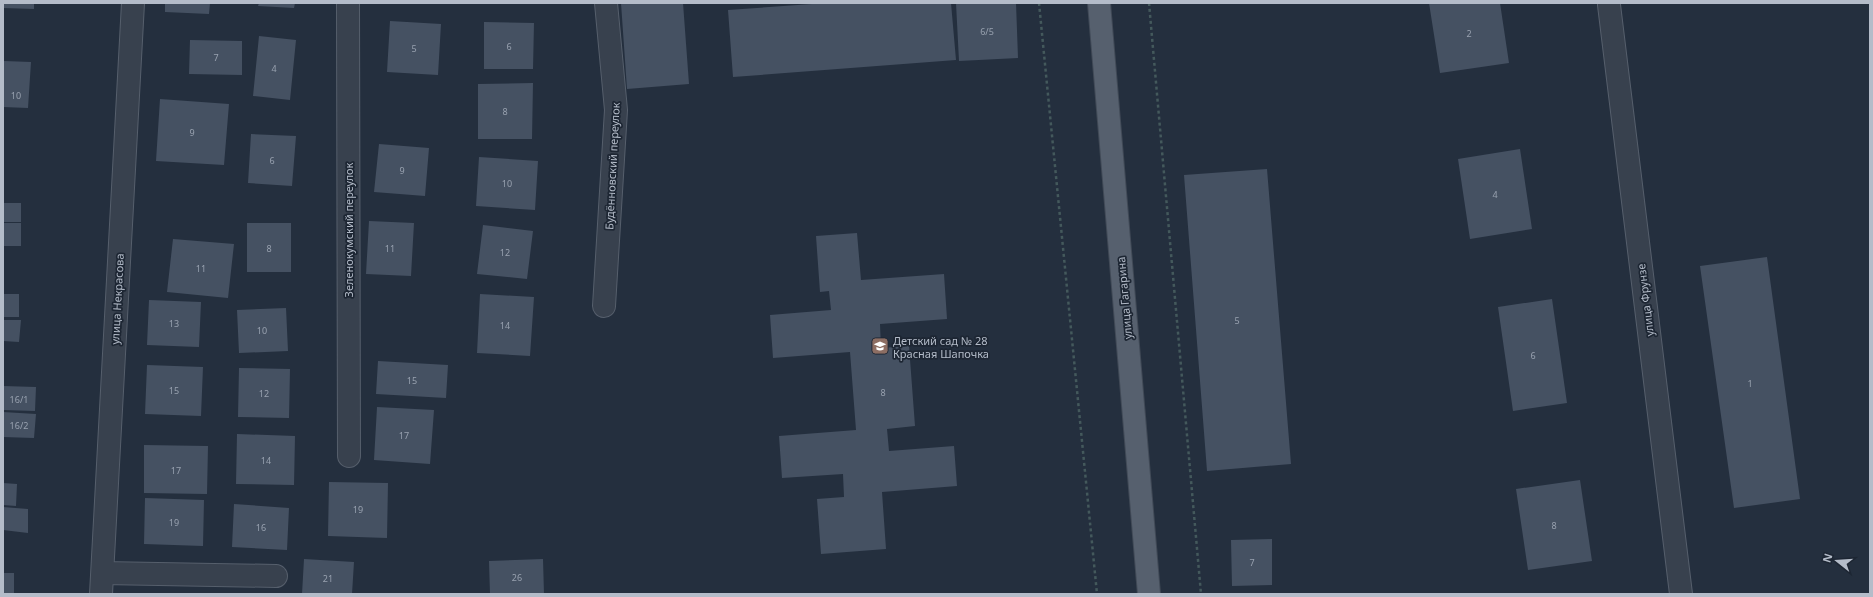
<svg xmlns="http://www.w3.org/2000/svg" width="1873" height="597" font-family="'Noto Sans',sans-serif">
<rect width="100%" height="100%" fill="#242f3e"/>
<path fill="#455162" d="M3,3h31v6l-31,-1z
M165,3h45l-1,11 -44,-2z
M259,3h36l-1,5 -36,-2z
M621,3h62l6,81 -62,5z
M826,3h125l5,57 -223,17 -5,-67z
M956,3h60l2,55 -59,3z
M1429,3h71l9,60 -69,10z
M390,21l51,3 -3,51 -51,-3z
M484,22l50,1 -1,46h-49z
M259,36l37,4 -6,60 -37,-4z
M190,40l52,1v34l-53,-1z
M4,61l27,1 -3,46 -25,-1z
M533,83l-1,56h-54v-55z
M160,99l69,5 -5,61 -68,-4z
M251,134l45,2 -4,50 -44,-3z
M379,144l50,4 -4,48 -51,-4z
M1520,149l12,80 -62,10 -12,-80z
M479,157l59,4 -3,49 -59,-4z
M1267,169l24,295 -84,7 -23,-296z
M3,203h18v19h-18z
M369,221l45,2 -3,53 -45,-2z
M3,223h18v23h-18z
M247,223h44v49h-44z
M483,225l50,6 -6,48 -50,-5z
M857,233l4,47 83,-6 3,45 -67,5 1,24 28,-2 6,80 -28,3 2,22 65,-5 3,40 -75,6 4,57 -65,5 -4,-55 27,-2 -1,-23 -61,4 -3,-42 77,-6 -6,-78 -77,6 -3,-43 61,-5 -2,-19 -9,1 -4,-56z
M173,239l61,5 -6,54 -61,-6z
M1767,257l33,242 -66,9 -34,-242z
M3,294h16v23h-16z
M480,294l54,3 -4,59 -53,-3z
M1552,299l15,104 -54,8 -15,-104z
M149,300l52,2 -2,45 -52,-2z
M286,308l2,43 -49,2 -2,-43z
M3,320h18l-2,22 -16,-1z
M378,361l70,4 -2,33 -70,-4z
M147,365l56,2 -2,49 -56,-2z
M239,368l51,1 -1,49 -51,-1z
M3,386l33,1 -1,24 -32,-1z
M377,407l57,3 -4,54 -56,-4z
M3,412l33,2 -2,24 -31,-1z
M237,434l58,2 -1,49 -58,-1z
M144,445l64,1 -1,48 -63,-1z
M1580,480l12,81 -64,9 -12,-81z
M329,482l59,1 -1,55 -59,-2z
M3,483l14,1 -1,22 -13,-1z
M145,498l59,2 -1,46 -59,-2z
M234,504l55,4 -2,42 -55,-3z
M3,507l25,2v24l-25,-3z
M1272,539v46l-40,1 -1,-46z
M304,559l50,3 -2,32h-50z
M543,559l1,35h-54l-1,-33z
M3,573h11v21h-11z"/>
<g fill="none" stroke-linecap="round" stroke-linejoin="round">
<g stroke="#565f6c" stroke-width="24">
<path id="minor" d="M348,3l1,453
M1609,5l72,589
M604,306l12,-196 -10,-107
M103,573l173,3
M101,594l32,-591"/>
</g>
<g stroke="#414a57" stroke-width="24">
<path id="major" d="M1099,3l50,591"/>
</g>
<path stroke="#44595c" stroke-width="2.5" stroke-dasharray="3 3" stroke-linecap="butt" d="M1039,3l58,591
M1149,3l52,591"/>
<use href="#minor" stroke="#38414e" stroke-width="22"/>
<use href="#major" stroke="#56606e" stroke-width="22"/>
</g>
<defs>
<g id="school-square" transform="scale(0.9)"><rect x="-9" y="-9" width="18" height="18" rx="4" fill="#8d6e63" stroke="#1d2633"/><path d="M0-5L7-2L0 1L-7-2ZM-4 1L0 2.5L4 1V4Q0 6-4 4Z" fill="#fff"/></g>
</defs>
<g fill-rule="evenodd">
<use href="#school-square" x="880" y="346"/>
</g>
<g text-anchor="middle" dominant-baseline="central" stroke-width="3.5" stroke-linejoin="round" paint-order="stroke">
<g font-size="9" fill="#98a1af">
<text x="987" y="31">6/5</text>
<text x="1469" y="33">2</text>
<text x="509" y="46">6</text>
<text x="414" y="48">5</text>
<text x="216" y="57">7</text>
<text x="274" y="68">4</text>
<text x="16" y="95">10</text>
<text x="505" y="111">8</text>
<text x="192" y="132">9</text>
<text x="272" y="160">6</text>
<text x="402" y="170">9</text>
<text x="507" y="183">10</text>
<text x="1495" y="194">4</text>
<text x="269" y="248">8</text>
<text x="390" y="248">11</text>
<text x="505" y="252">12</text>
<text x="201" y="268">11</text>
<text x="1237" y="320">5</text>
<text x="174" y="323">13</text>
<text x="505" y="325">14</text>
<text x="262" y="330">10</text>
<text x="1533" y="355">6</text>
<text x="412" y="380">15</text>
<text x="1750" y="383">1</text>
<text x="174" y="390">15</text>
<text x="883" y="392">8</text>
<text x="264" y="393">12</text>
<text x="19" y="399">16/1</text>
<text x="19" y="425">16/2</text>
<text x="404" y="435">17</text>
<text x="266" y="460">14</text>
<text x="176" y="470">17</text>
<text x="358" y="509">19</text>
<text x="174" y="522">19</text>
<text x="1554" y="525">8</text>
<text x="261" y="527">16</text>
<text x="1252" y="562">7</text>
<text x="517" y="577">26</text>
<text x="328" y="578">21</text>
</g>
<g font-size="11" fill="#b4bcc9" stroke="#1d2633">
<text transform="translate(612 166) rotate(-87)">Будённовский переулок</text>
<text transform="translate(348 230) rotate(-90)">Зеленокумский переулок</text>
<text transform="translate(1124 298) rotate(-95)">улица Гагарина</text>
<text transform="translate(117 299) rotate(-87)">улица Некрасова</text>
<text transform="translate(1645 300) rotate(-97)">улица Фрунзе</text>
</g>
<g font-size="11" fill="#b4bcc9" stroke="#1d2633" text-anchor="start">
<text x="893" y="340">Детский сад № 28<tspan x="893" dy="13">Красная Шапочка</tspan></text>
</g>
</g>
<rect width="1873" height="597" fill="none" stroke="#b4bcc9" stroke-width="8"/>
<g transform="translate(1837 561) rotate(287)" stroke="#1d2633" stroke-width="3" paint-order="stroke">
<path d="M0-3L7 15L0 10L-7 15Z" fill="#b4bcc9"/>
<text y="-6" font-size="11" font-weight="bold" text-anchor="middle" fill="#b4bcc9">N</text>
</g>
</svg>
